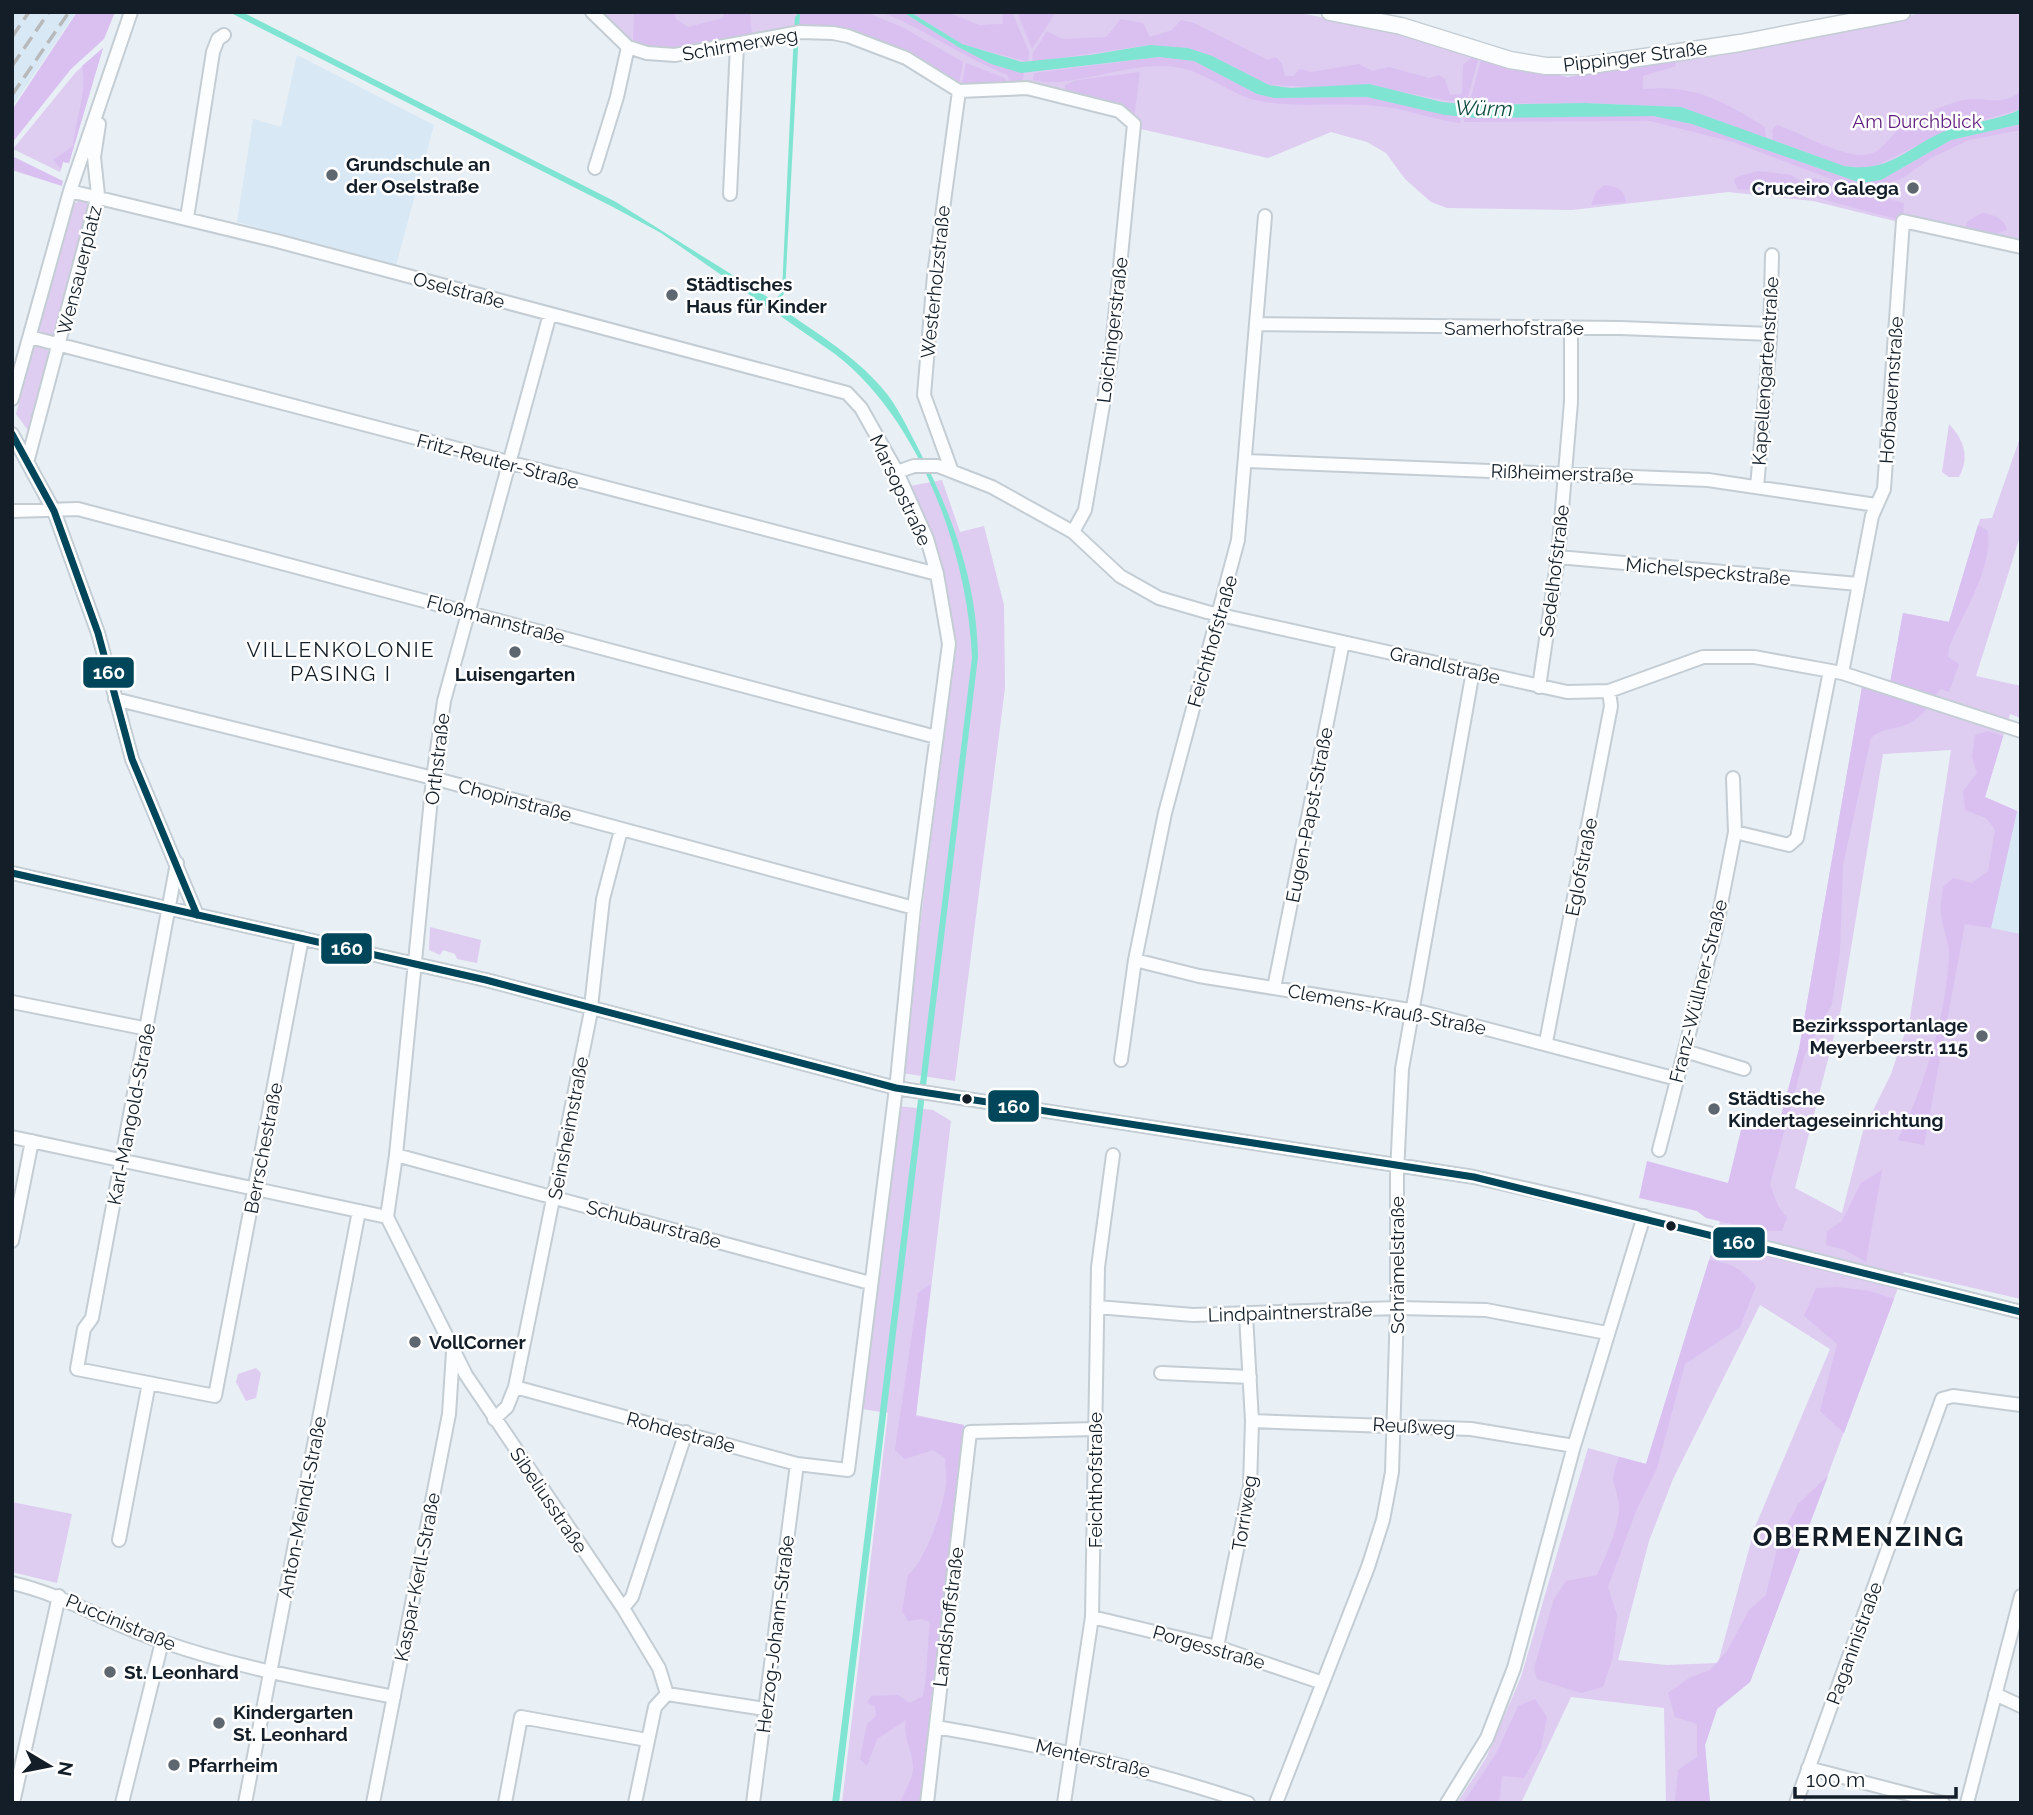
<svg xmlns="http://www.w3.org/2000/svg" width="2033" height="1815" font-family="Raleway,sans-serif">
<rect width="100%" height="100%" fill="#e8eff5"/>
<path fill="#d8e8f5" d="M12,12h64l-64,95z
M297,55l137,70 -38,140 -159,-43 16,-103 28,8z
M2017,811l4,1v122l-30,-6z"/>
<path fill="#deccf1" fill-rule="evenodd" d="M590,12h704l90,17 126,37 58,11 266,-45 91,-20h96v226l-21,9 -187,-46 -85,-9 -156,18 -125,-2 -16,-6 -26,-23 -19,-26 -19,-11 -36,-10 -63,26 -136,-31 -15,-12 -87,-19 -71,-1 -55,-34 -60,-23 -39,-3 -158,20z
M103,48l-34,115 -6,-1 -3,10 -47,-23 63,-77z
M81,199l4,1 5,8 -60,225 -14,-19 56,-209z
M1949,424c15,16 21,33 10,53h-10l-7,-5z
M2021,435v98l-45,143 45,10v32l-11,-4 -25,83 32,14 -26,117 30,6v365l-117,-27 -154,410 -33,27 -12,36 5,58h-44l-2,-95 -93,-11 -50,106h-64l29,-45 35,-81 67,-229 58,16 70,-226 28,-120 34,9 21,-78 63,-362 26,7 15,-81 46,9 31,-103 12,-1zM1951,750l-41,268 -19,56 -28,57 -21,82 -47,-25 46,-179 42,-255zM1760,1305l70,44 -75,178 -37,136 -51,2 -49,-5 31,-119 24,-62z
M942,480l18,52 24,-6 20,79 1,83 -50,393 -53,-8 53,-428c-8,-62 -20,-102 -45,-159z
M430,927l51,13 -4,23 -20,-4 -2,-5 -12,-4 -3,5 -11,-5z
M898,1106l35,4 18,11 -35,294 48,10 -44,378h-78l46,-390 -26,-4z
M256,1368l5,5 -5,25 -10,3 -10,-19 2,-8z
M12,1502l60,12 -15,69 -45,-11z"/>
<path fill="#d9c0f1" d="M77,12h38l-11,27 -33,30 -59,74v-33z
M634,12h41l1,7 12,8 35,-9 1,-6h26l2,25c-27,4 -98,25 -119,3z
M800,12h65l37,15 61,35 -4,22 -111,-50 -51,-2z
M881,12h22l57,36 31,16 33,9 -3,14h-9l-5,-12c-44,-18 -82,-46 -126,-63z
M910,12h37l32,13 24,-1 -1,-12h10l17,40 -1,10 -66,-18z
M1017,12h39l-24,37z
M1121,19l22,4 7,14 22,-7 9,-10 13,3 74,37 8,-3 6,7 3,12h9l5,-7 13,3 47,-8 13,7 17,-4 40,11 10,-3 6,4 5,16 12,-1 1,-29 11,-10 5,1 -13,48 -70,-13 -127,-6 -57,-29 -62,-11 -118,17 1,-9 14,-22 15,8 44,-2z
M103,48l-34,115 -6,-1 -2,7 -8,-9 20,-14c2,-27 15,-54 9,-80z
M1159,57l35,4 63,33 17,4 93,-1 94,19 -1,7c-28,-3 -55,-15 -83,-17 -40,-4 -79,2 -118,-5 -29,-6 -53,-30 -84,-34 -46,-7 -103,23 -142,13l1,-7z
M1482,57l86,20 106,-18 2,7 -33,10v13c52,-4 78,11 122,38l1,11 -85,-31 -97,-4 -115,1z
M966,63l39,15 5,10 -48,-5z
M1140,72l-6,46 -15,-13 -54,-16v-4l12,-5z
M2021,91v18l-73,21 -76,38 -28,-2 -71,-26 -1,-10 5,-5c23,8 63,31 86,30 21,-1 26,-21 42,-30 17,-10 46,-24 65,-26 20,-1 34,7 51,-8z
M1465,116h188l39,8 169,59 20,-3 70,-40 70,-16v6l-52,10 -38,18 -28,20 -26,10 -30,-3 -114,-43 -83,-21 -186,1z
M12,156l51,25 -1,5 -50,-16z
M1758,171l34,4 9,7 13,-4 90,25 -1,18 -89,-24 -76,-8 -4,-8 2,-4z
M1605,185c12,2 19,4 21,17l-35,3 5,-13z
M1982,213c12,2 22,5 25,17l-20,7 -22,-9 3,-7z
M1978,525l10,6c4,41 -25,80 -39,117l-1,9 11,7 -10,28 -9,-3c-8,12 -17,28 -32,35 -14,6 -24,3 -37,14l-28,127 -3,86 -8,53 -27,50 -35,130 8,22 9,12 -5,13 -25,-1 -51,-12 -9,-7 -58,-13 8,-37 81,22 16,-65 34,9 21,-78 63,-362 26,7 15,-81 46,9z
M1988,731l15,5 -18,61 32,14 -26,117 -26,-4 -41,221 -26,-5c27,-56 47,-120 51,-183 1,-14 -7,-29 -8,-43 -1,-9 1,-18 2,-27l10,-9 19,5 16,-12 7,-41 -9,-12 -21,-8 -2,-19 14,-18 -5,-16 3,-22z
M1882,1170l-16,92 -21,-12 -19,-5 1,-14 15,-10 19,-38z
M1709,1260c22,3 32,8 47,26l-16,41 -55,37 -28,104 -21,43 -28,76 9,28 -4,42 -10,30 -22,6 -44,-14 -3,-11 20,-69 12,-18 31,-6c8,-17 24,-52 22,-70 -3,-27 -11,-17 0,-48l27,7z
M931,1284l-15,132 48,9 -44,378h-20c4,-10 12,-23 13,-33 1,-19 -11,-31 -7,-50l-29,19 -10,27 -7,-7 7,-35 9,-8 -1,-10 -8,-3 4,-7 27,-1 12,8 13,-7c5,-25 4,-49 7,-74l-9,-3 -13,2 -6,-10 6,-36c18,-14 35,-67 38,-90 1,-9 -1,-18 -1,-27l-12,-8 -28,9 -10,-9 23,-157z
M1836,1287l34,4 24,8 -50,134 -24,-22 17,-67 -33,-28 12,-28z
M1828,1476l-78,206 -33,27 -12,36 5,58h-35l3,-33 19,-13v-33l-22,-7 -7,-24 21,-15 21,-8 17,-19 22,-41 17,-15 13,-54 19,-37z
M1535,1699l12,18 -6,31 -17,30 -22,-2 -3,27h-36l34,-51 21,-46z"/>
<path fill="#7fe4d2" d="M229,12h13l374,190 158,99 8,-9 12,-261 1,-14 5,-5 -15,280 -9,13c36,25 77,49 106,83 15,17 25,39 36,60 34,66 59,133 60,209l-139,1146h-7l140,-1145c-4,-105 -52,-239 -137,-304l-174,-121 -48,-26z
M903,12h7l52,32 60,18 68,-7 60,-10 38,3 24,8 57,29 22,3 78,-4 73,18 32,3 110,-2 97,4 163,59c48,8 64,-21 104,-36 24,-9 50,-9 73,-21v15l-70,16 -70,40 -20,3 -169,-59 -39,-8 -176,2 -32,-3 -78,-18 -93,1 -17,-4 -63,-33 -35,-4 -138,16 -30,-9 -31,-16z"/>
<g fill="none" stroke-linecap="round" stroke-linejoin="round">
<g stroke="#c4cdd4" stroke-width="16">
<path id="minor" d="M592,12l36,35 19,6 28,2 125,-23 33,1 15,3 58,22 53,33 68,-3 92,23 15,13 -23,234 -26,152 -12,22
M595,168l22,-71 11,-50
M70,191l207,50 570,152 14,15 36,64 30,67 10,35 12,70 -35,264 -17,172 -49,390 -51,-6 -282,-77
M730,194l7,-149
M187,218l26,-166 5,-13 6,-4
M1257,324l364,4 149,6
M30,337l907,237
M12,399l58,-208 61,-179
M12,434l42,77 44,122 34,126 65,156
M28,459l70,-264 -4,-38 5,-33
M1246,461l462,19 168,25
M951,469l-27,-74 10,-120 25,-184
M897,472l17,-6h24l54,21 81,45 47,44 39,22 48,14 360,80 42,-1 94,-34h51l88,16 179,58
M1757,487l13,-148 2,-84
M12,511l66,-2 858,228
M1558,557l300,27
M1842,673l30,-157 12,-27 19,-268 118,26
M1539,687l19,-130 13,-155v-73
M115,699l318,79 481,130
M1735,832l54,13 8,-7 33,-167
M177,863l-85,455 -8,11 -7,40 138,27 87,-458
M12,873l474,107 410,108 578,89 111,25 436,110
M1135,960l64,16 223,36 255,67
M1274,988l69,-346
M12,1002l136,27
M1546,1042l65,-336 -2,-15
M1685,1051l59,18
M1121,1060l14,-100 30,-147 73,-273 27,-324
M12,1137l375,80
M1659,1150l57,-221 19,-97 -2,-54
M396,1155l474,128
M387,1217l9,-62 37,-377 11,-77 106,-387
M387,1217l79,158 157,233 36,60 8,26
M12,1241l20,-100
M1097,1307l96,8 204,-7 89,2 121,23
M1161,1373l89,4
M494,1419l13,-12 8,-20 75,-371 13,-117 18,-69
M1252,1421l219,8 103,17
M119,1540l30,-157
M12,1583c53,12 98,41 149,58 76,27 155,40 233,56
M623,1608l9,-11 54,-165
M1092,1617l125,30 106,36
M1217,1647l33,-161 2,-65 -6,-106
M667,1694l98,15
M1995,1694l26,12
M936,1727c106,18 209,41 312,76
M1808,1768l135,35
M13,1803l46,-207
M122,1803l40,-161
M245,1803l114,-592
M373,1803l76,-389 4,-62
M505,1803l16,-86 126,23
M635,1803l20,-96 12,-13
M753,1803l44,-339
M927,1803l43,-371 125,-3
M1064,1803l28,-186 6,-350 15,-112
M1276,1803l92,-236 15,-47 9,-48 5,-164v-135l5,-104 71,-398
M1447,1803l40,-65 27,-70 60,-222 70,-230
M1796,1803l146,-404 11,-3 68,9
M1967,1803l54,-207"/>
</g>
<g stroke="#c4cdd4" stroke-width="19">
<path id="major" d="M1330,12l71,14 109,34 36,6h38l156,-23 162,-31"/>
</g>
<use href="#minor" stroke="#fcfdfe" stroke-width="12"/>
<use href="#major" stroke="#fcfdfe" stroke-width="16"/>
<path stroke="#b8b9bb" stroke-width="3.5" stroke-dasharray="14 7" stroke-linecap="butt" d="M12,37l17,-25
M12,66l37,-54
M12,95l57,-83"/>
<g stroke="#fff" stroke-width="12">
<path id="bus-1" d="M12,434l42,77 44,122 34,126 65,156
M12,873l474,107 410,108 578,89 547,135"/>
</g>
<use href="#bus-1" stroke="#00465a" stroke-width="7"/>
</g>
<g fill="#5e6770" stroke="#fff" stroke-width="2.5">
<circle cx="332" cy="175" r="7"/>
<circle cx="1913" cy="188" r="7"/>
<circle cx="672" cy="295" r="7"/>
<circle cx="515" cy="652" r="7"/>
<circle cx="1982" cy="1036" r="7"/>
<circle cx="1714" cy="1109" r="7"/>
<circle cx="415" cy="1342" r="7"/>
<circle cx="110" cy="1672" r="7"/>
<circle cx="219" cy="1723" r="7"/>
<circle cx="174" cy="1765" r="7"/>
</g>
<g fill="#131e28" stroke="#fff" stroke-width="2.5">
<circle cx="967" cy="1099" r="6"/>
<circle cx="1671" cy="1226" r="6"/>
</g>
<g text-anchor="middle" dominant-baseline="central" stroke-width="5" stroke-linejoin="round" paint-order="stroke">
<g font-size="19" fill="#131e28" stroke="#fff">
<text transform="translate(740 44) rotate(-10)">Schirmerweg</text>
<text transform="translate(1635 56) rotate(-7)">Pippinger Straße</text>
<text transform="translate(79 270) rotate(-76)">Wensauerplatz</text>
<text transform="translate(935 282) rotate(-84)">Westerholzstraße</text>
<text transform="translate(459 290) rotate(15)">Oselstraße</text>
<text x="1514" y="328">Samerhofstraße</text>
<text transform="translate(1112 330) rotate(-83)">Loichingerstraße</text>
<text transform="translate(1765 371) rotate(-86)">Kapellengartenstraße</text>
<text transform="translate(1891 390) rotate(-86)">Hofbauernstraße</text>
<text transform="translate(498 461) rotate(15)">Fritz-Reuter-Straße</text>
<text transform="translate(1562 473) rotate(2)">Rißheimerstraße</text>
<text transform="translate(901 490) rotate(65)">Marsopstraße</text>
<text transform="translate(1554 571) rotate(-83)">Sedelhofstraße</text>
<text transform="translate(1708 571) rotate(5)">Michelspeckstraße</text>
<text transform="translate(496 619) rotate(15)">Floßmannstraße</text>
<text transform="translate(1212 641) rotate(-74)">Feichthofstraße</text>
<text transform="translate(1445 665) rotate(13)">Grandlstraße</text>
<text transform="translate(437 759) rotate(-83)">Orthstraße</text>
<text transform="translate(515 800) rotate(15)">Chopinstraße</text>
<text transform="translate(1309 815) rotate(-79)">Eugen-Papst-Straße</text>
<text transform="translate(1581 867) rotate(-79)">Eglofstraße</text>
<text transform="translate(1698 991) rotate(-76)">Franz-Wüllner-Straße</text>
<text transform="translate(1387 1009) rotate(11)">Clemens-Krauß-Straße</text>
<text transform="translate(131 1114) rotate(-79)">Karl-Mangold-Straße</text>
<text transform="translate(568 1128) rotate(-79)">Seinsheimstraße</text>
<text transform="translate(263 1148) rotate(-79)">Berrschestraße</text>
<text transform="translate(654 1224) rotate(15)">Schubaurstraße</text>
<text transform="translate(1397 1265) rotate(-90)">Schrämelstraße</text>
<text transform="translate(1290 1312) rotate(-2)">Lindpaintnerstraße</text>
<text transform="translate(1414 1426) rotate(3)">Reußweg</text>
<text transform="translate(681 1432) rotate(15)">Rohdestraße</text>
<text transform="translate(1095 1480) rotate(-90)">Feichthofstraße</text>
<text transform="translate(549 1500) rotate(56)">Sibeliusstraße</text>
<text transform="translate(302 1507) rotate(-79)">Anton-Meindl-Straße</text>
<text transform="translate(1244 1513) rotate(-81)">Torriweg</text>
<text transform="translate(417 1577) rotate(-79)">Kaspar-Kerll-Straße</text>
<text transform="translate(948 1617) rotate(-83)">Landshoffstraße</text>
<text transform="translate(121 1622) rotate(23)">Puccinistraße</text>
<text transform="translate(775 1634) rotate(-83)">Herzog-Johann-Straße</text>
<text transform="translate(1854 1643) rotate(-70)">Paganinistraße</text>
<text transform="translate(1209 1647) rotate(16)">Porgesstraße</text>
<text transform="translate(1093 1758) rotate(13)">Menterstraße</text>
</g>
<g font-size="19" fill="#5e1c7e" stroke="#fff">
<text x="1917" y="121">Am Durchblick</text>
</g>
<g font-size="19" font-weight="bold" fill="#131e28" stroke="#fff" text-anchor="start">
<text x="346" y="164">Grundschule an<tspan x="346" dy="22">der Oselstraße</tspan></text>
<text x="1899" y="188" text-anchor="end">Cruceiro Galega</text>
<text x="686" y="284">Städtisches<tspan x="686" dy="22">Haus für Kinder</tspan></text>
<text x="515" y="674" text-anchor="middle">Luisengarten</text>
<text x="1968" y="1025" text-anchor="end">Bezirkssportanlage<tspan x="1968" dy="22">Meyerbeerstr. 115</tspan></text>
<text x="1728" y="1098">Städtische<tspan x="1728" dy="22">Kindertageseinrichtung</tspan></text>
<text x="429" y="1342">VollCorner</text>
<text x="124" y="1672">St. Leonhard</text>
<text x="233" y="1712">Kindergarten<tspan x="233" dy="22">St. Leonhard</tspan></text>
<text x="188" y="1765">Pfarrheim</text>
</g>
<g font-size="21" font-style="italic" fill="#104d42" stroke="#fff">
<text transform="translate(1484 108) rotate(1)">Würm</text>
</g>
<g font-size="21" letter-spacing="2" fill="#131e28" stroke="#fff">
<text x="341" y="649">VILLENKOLONIE<tspan x="341" dy="24">PASING I</tspan></text>
</g>
<g font-size="26" font-weight="bold" letter-spacing="2" fill="#131e28" stroke="#fff">
<text x="1859" y="1537">OBERMENZING</text>
</g>
</g>
<g stroke="#fff" stroke-width="2.5">
<rect x="82" y="656" width="53" height="33" rx="7" fill="#00465a"/>
<rect x="320" y="932" width="53" height="33" rx="7" fill="#00465a"/>
<rect x="987" y="1089" width="53" height="34" rx="7" fill="#00465a"/>
<rect x="1712" y="1226" width="54" height="33" rx="7" fill="#00465a"/>
</g>
<g font-size="19" text-anchor="middle" font-weight="bold" fill="#fff">
<text x="109" y="679">160</text>
<text x="347" y="955">160</text>
<text x="1014" y="1113">160</text>
<text x="1739" y="1249">160</text>
</g>
<rect width="2033" height="1815" fill="none" stroke="#131e28" stroke-width="28"/>
<g transform="translate(49 1766) rotate(100)" stroke="#ffffff" stroke-width="5" paint-order="stroke">
<path d="M0-5L12 26L0 18L-12 26Z" fill="#131e28"/>
<text y="-10" font-size="19" font-weight="bold" text-anchor="middle" fill="#131e28">N</text>
</g>
<path d="M1795 1787v10h161v-10" fill="none" stroke="#131e28" stroke-width="3.5"/>
<text x="1806" y="1787" font-size="21" fill="#131e28" stroke="#ffffff" stroke-width="5" paint-order="stroke">100 m</text>
</svg>
